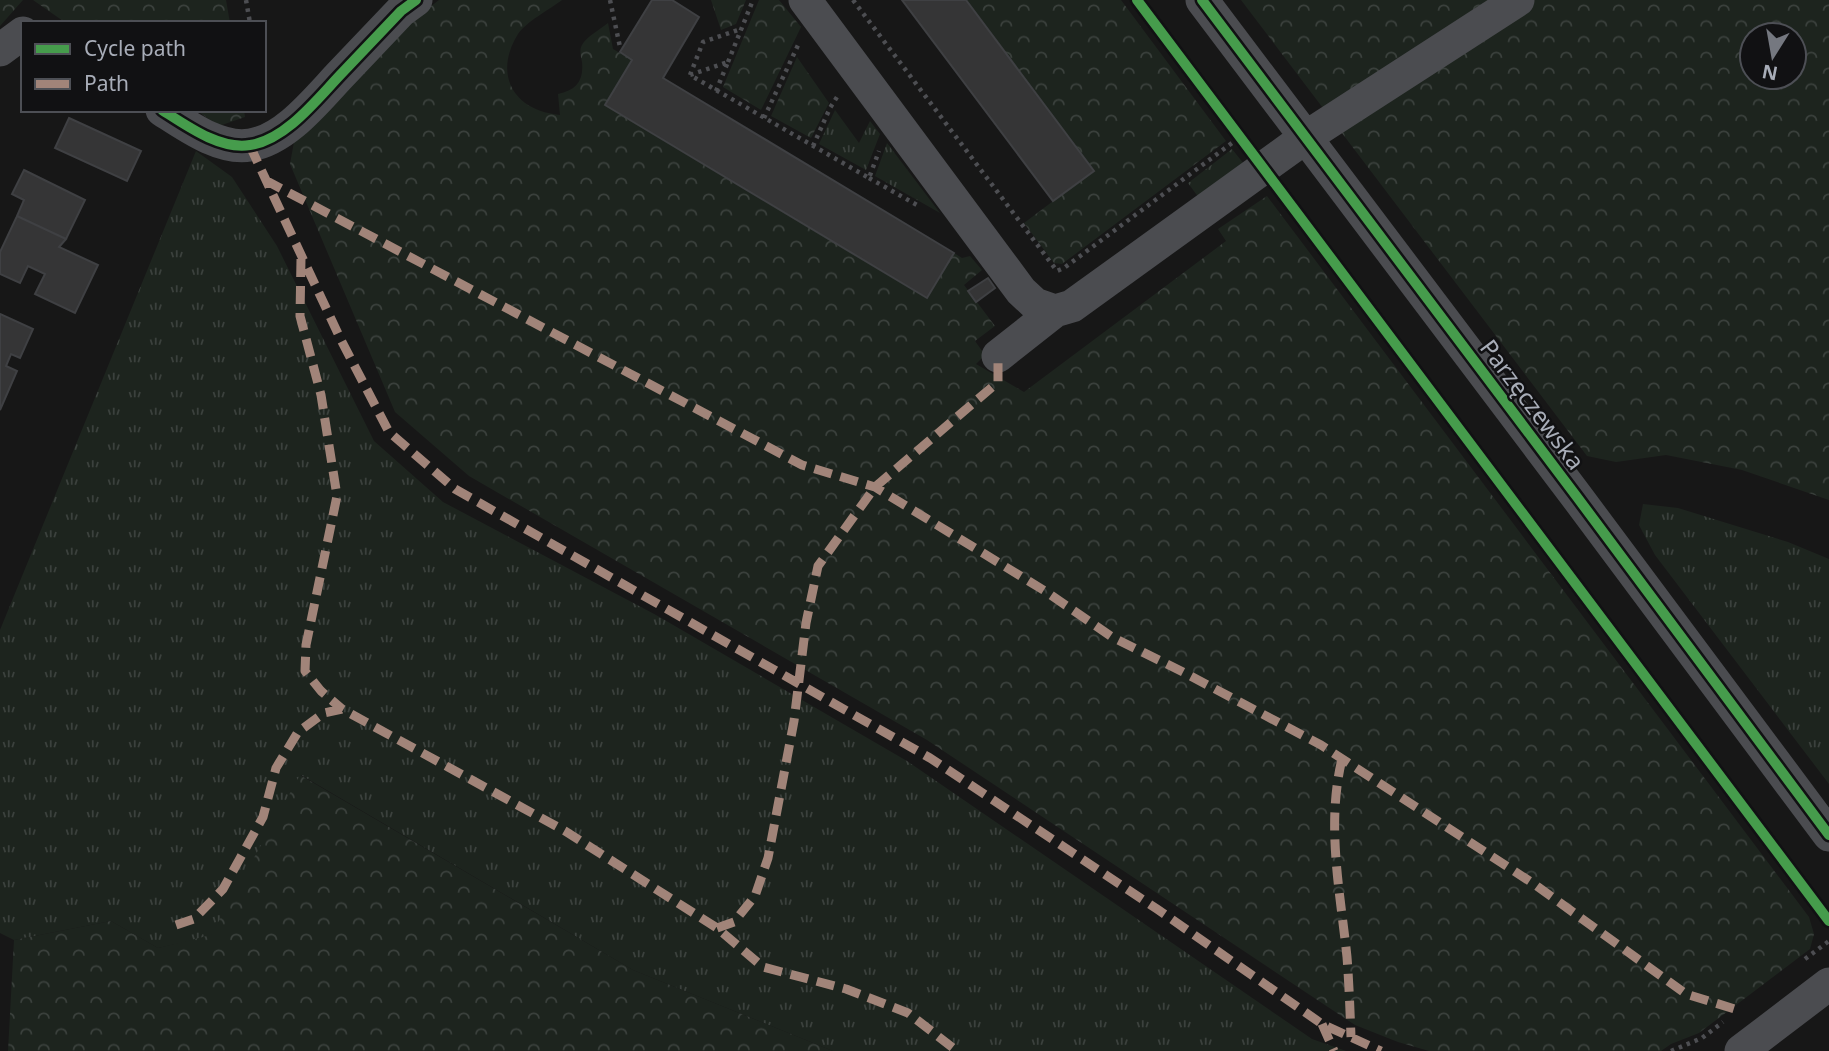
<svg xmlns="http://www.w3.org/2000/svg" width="1829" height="1051" font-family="'Noto Sans',sans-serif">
<defs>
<pattern id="grass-tufts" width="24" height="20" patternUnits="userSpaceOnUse" patternTransform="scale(1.75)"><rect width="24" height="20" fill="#1d241e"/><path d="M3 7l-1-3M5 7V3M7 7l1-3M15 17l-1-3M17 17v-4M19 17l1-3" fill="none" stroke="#3b413d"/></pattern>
<pattern id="forest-crowns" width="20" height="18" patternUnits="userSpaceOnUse" patternTransform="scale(1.75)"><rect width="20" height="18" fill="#1d241e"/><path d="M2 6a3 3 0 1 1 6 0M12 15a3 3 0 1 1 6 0" fill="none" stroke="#3b413d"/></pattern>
</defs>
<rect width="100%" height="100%" fill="#171717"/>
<path fill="url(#grass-tufts)" d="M835,110l24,33 11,-22 10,13 -14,36 -47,-26z
M887,143l53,70 -65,-37z
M1232,149l12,15 -45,34 -11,-15z
M196,151l36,26 45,69 97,195 69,61 213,113 251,146 405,278 34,12h-513l-200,-81 -332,-195 -90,161 -53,12 -47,-27 -97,19 -14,-7v-303z
M1643,504l35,4 110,34 41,17v225l-174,-229 -16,-30z"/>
<path fill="url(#forest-crowns)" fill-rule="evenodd" d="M0,0h23l-23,26z
M33,0h193l4,23h-164z
M439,0h123c-12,9 -36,22 -44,34 -25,40 -5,77 42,81l-2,-21c18,-4 26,-13 24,-32 -1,-5 -3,-12 0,-17 4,-8 19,-16 26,-22l5,26 19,11 -26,45 320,193 28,-45 8,5 8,-2 12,14 -18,15 31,41 -20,15 10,14 -9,9 48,28 202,-151 -8,-12 49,-33 542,721 5,17 -4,15 -111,84 -28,11 -10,7h-232l-31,-9 -43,-17 -428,-285 -458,-264 -74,-64 -105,-248 4,-22 115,-119z
M711,0h35l-10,24 -15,6z
M759,0h20l22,27 -40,83 -38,-23z
M966,0h155l105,141 -164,123 -8,-1 -30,-40 69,-52z
M1241,0h588v500l-87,-30 -76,-15 -50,7 -29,-6zM1752,35h42v42h-42z
M797,57l32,46 -18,35 -40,-22z
M196,110h48l1,7 -26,9z
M300,775l333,195 200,81h-825l6,-111 97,-19 47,27 53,-13z"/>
<path fill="#353536" stroke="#3f4043" stroke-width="2" d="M652,0h20l27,17 -36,61 291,175 -27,45 -322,-193 27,-45 -12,-8z
M902,0h64l128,171 -41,30z
M69,118l72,33 -14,30 -72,-33z
M24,170l61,30 -19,39 -49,-23 7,-16 -12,-6z
M17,216l49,23 -7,8 39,18 -23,48 -40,-19 10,-20 -17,-8 -8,17 -20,-9v-22z
M988,278l7,10 -19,14 -8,-11z
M0,314l33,15 -13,29 -9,-4 -5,12 11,5 -17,39z"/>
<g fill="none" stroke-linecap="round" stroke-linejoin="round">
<path stroke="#4d4e52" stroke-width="4.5" stroke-dasharray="3.5 5" stroke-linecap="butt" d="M246,0l4,23
M610,0l10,47
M853,0l204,271 7,-3 176,-131
M728,62l25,-62
M690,75l13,-33 38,-13
M716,91l12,-29 -38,13 179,103 10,-27
M764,118l35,-75
M813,146l17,-38 7,-11
M869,178l48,27
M1805,959l24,-18
M1671,1051l31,-13 21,-16"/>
<path stroke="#4b4c50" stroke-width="33" d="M805,0l216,291 14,13 20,7 17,-5 234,-169 212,-137
M1202,0l375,497 252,338
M0,50l23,-17
M162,110c25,16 58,40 88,35 36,-5 68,-47 92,-72 19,-20 39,-41 59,-62l15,-11
M998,356l57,-45
M1741,1051l88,-67"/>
<path stroke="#a18479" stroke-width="9" stroke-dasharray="18 9" stroke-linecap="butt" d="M250,146l91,194 48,92 66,57 475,269 227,151 165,115 59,27
M265,180l537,285 73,22 170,104 67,46 71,35 138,73 213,139 152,110 52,16
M301,259l-1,57 21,79 16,101 -31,149 -1,26 16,20 21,18
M1342,759c-16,66 -2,131 5,198 2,26 3,53 4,80
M176,925l18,-6 29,-30 40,-72 13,-49 22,-36 26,-19 18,-4 223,122 152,97 46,39 83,22 62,24 49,38
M717,928l17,-6 21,-26 13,-38 26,-137 12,-98 12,-57 57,-79 123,-105v-26
M1322,1024l12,27"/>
<g stroke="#111113" stroke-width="15">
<path id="cycleway" d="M1137,0l692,921
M1202,0l375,497 252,338
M162,110c25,16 58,40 88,35 36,-5 68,-47 92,-72 19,-20 39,-41 59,-62l15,-11"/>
</g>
<use href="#cycleway" stroke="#469c4c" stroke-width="10"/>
</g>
<g text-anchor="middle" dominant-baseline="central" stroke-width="5" stroke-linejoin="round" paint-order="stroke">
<g font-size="24" fill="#a8adb8" stroke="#111113">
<text transform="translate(1533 404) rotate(53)">Parzęczewska</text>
</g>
</g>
<rect x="21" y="21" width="245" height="91" fill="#111113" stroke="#4d4f55" stroke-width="2"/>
<rect x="35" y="44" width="35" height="10" fill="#469c4c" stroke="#4d4f55" stroke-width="2"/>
<text x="84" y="56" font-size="21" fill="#a8adb8">Cycle path</text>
<rect x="35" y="79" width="35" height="10" fill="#a18479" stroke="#4d4f55" stroke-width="2"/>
<text x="84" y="91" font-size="21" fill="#a8adb8">Path</text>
<g transform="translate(1773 56) rotate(191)"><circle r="33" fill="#111113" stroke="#4d4f55" stroke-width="2"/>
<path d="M0-5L12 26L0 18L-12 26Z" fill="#757880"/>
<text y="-10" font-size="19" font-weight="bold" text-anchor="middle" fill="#a8adb8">N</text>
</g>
</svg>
